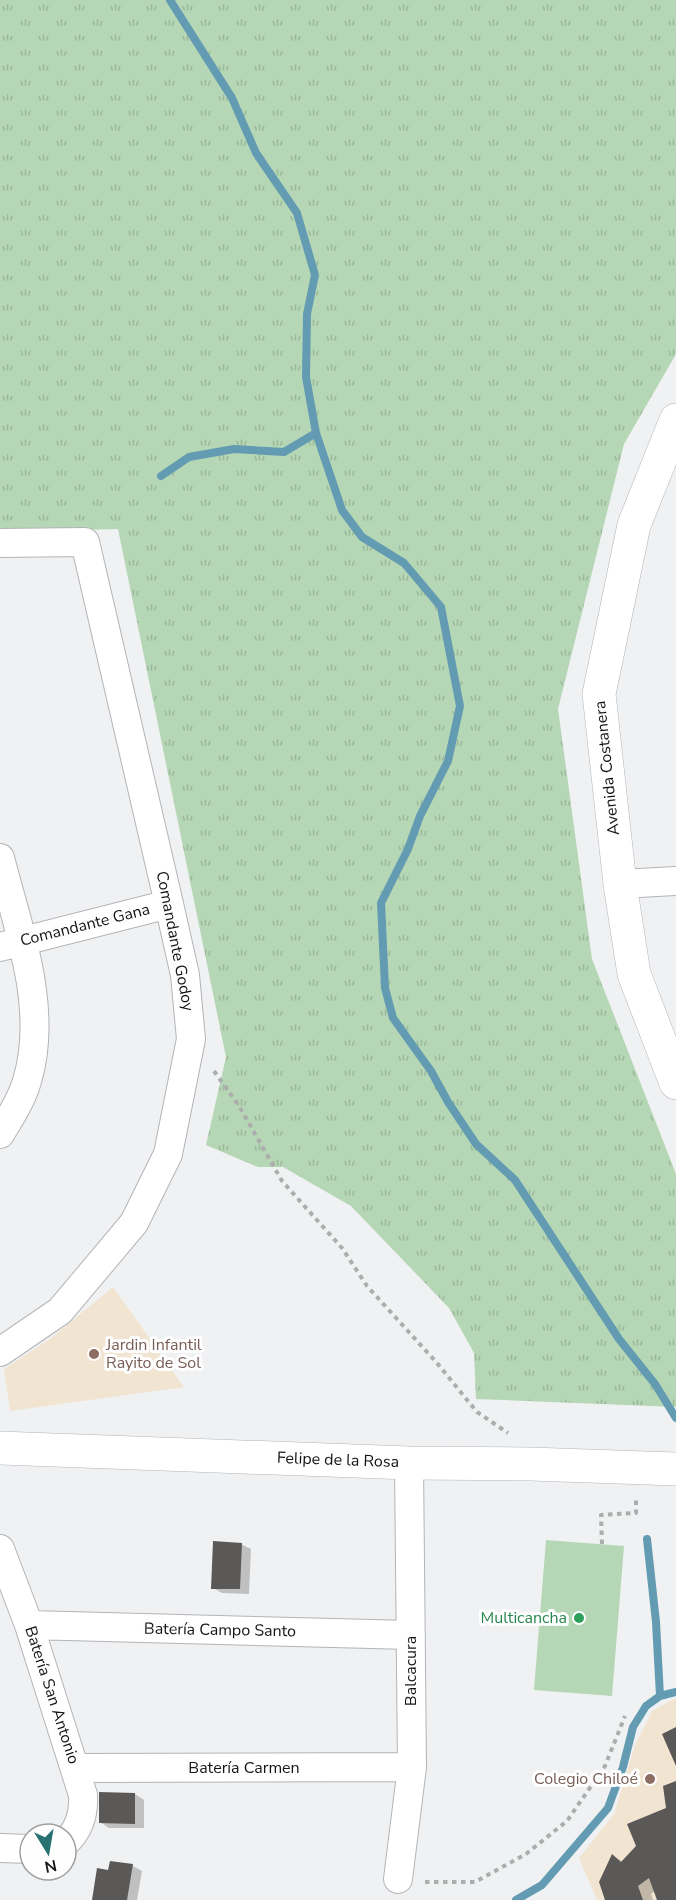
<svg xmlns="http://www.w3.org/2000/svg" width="676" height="1900" font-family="'Nunito Sans',sans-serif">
<defs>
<pattern id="grass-tufts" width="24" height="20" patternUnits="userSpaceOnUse" patternTransform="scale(1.5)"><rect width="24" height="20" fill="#b5d7b5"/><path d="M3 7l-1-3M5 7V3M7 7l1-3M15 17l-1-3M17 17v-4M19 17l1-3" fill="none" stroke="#9bb89b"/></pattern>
</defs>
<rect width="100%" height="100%" fill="#f0f1f2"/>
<path fill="#f1e5d1" d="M113,1287l71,100 -174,24 -6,-42 46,-30z
M676,1698v202h-79l-18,-42 35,-44 21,-69 17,-34z"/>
<path fill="url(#grass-tufts)" d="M0,0h676v354l-52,90 -66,265 34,250 84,215v233l-200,-8 -2,-46 -25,-45 -98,-102 -68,-39h-25l-52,-22 20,-88 -108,-528 -118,3z"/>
<path fill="#b5d7b5" d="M546,1540l78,6 -12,150 -78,-6z"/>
<path fill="#0003" d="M241,1544l10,5 -2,45 -27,-1 -9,-5z
M676,1783v117h-17l-4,-9 -4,3 2,6h-46l6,-44 10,6 44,-53z
M100,1794h35l9,6v28h-35l-9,-6z
M133,1866l9,5 -5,29h-42l15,-29z"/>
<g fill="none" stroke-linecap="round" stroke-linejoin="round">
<path stroke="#639cb2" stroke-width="8" d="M170,0l62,98 24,55 41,60 18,62 -8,39 -1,63 10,56 26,77 20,27 42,26 37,44 19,99 -12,55 -28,55 -12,33 -27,54 4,85 8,30 38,53 17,31 28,42 39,36 104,159 36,45 21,34
M161,476l28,-19 45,-8 50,3 32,-19
M647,1539l9,83 4,74
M516,1900l26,-15 66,-77 15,-41 10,-40 13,-21 14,-10 16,-4"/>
</g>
<path fill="#5a5958" d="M213,1541l29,2 -2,46h-29z
M676,1727v39l-14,-32z
M676,1781v119h-19l-8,-22 -11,8 5,14h-38l-6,-18 13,-28 9,8 15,-16 -9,-22 39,-16 -3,-22z
M99,1792l36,1v31l-36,-1z
M110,1861l23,3 -6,36h-35l5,-32 11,2z"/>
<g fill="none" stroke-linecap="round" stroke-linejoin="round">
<g stroke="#b4b4b6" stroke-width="30">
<path id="minor" d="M0,543l85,-1 84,362 16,71 6,64 -23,115 -34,69 -74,88 -60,41
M0,858c18,71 49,150 27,223 -5,18 -17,37 -27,53
M620,884l56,-3
M0,947l169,-43
M0,1549l29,76 54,170c1,18 -3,34 -17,47
M29,1625l382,10
M76,1768l336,-1
M0,1848l30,1
M398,1879l14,-112 -3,-304"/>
</g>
<g stroke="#b4b4b6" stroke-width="34">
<path id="tertiary" d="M676,420l-42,105 -35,169 21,190 14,90 42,109
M0,1448l409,15 122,1 145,5"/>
</g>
<path stroke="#acadad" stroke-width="4" stroke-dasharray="4.5 4.5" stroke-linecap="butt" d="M214,1071l25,35 43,75 60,67 25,38 70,77 40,49 31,21
M602,1544l-1,-29 35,-2v-15
M425,1882h50l51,-28 41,-33 38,-55 20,-50"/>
<use href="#minor" stroke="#fff" stroke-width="28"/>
<use href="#tertiary" stroke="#fff" stroke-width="33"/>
</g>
<g fill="#8d6e63" stroke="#fefeff" stroke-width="2">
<circle cx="94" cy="1354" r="6"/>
<circle cx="650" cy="1779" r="6"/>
</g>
<circle fill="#2e9e5b" stroke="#fefeff" stroke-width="2" cx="579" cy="1618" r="6"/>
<g text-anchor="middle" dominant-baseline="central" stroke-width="6" stroke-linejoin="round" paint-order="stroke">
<g font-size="16" fill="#131414" stroke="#fefeff">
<text transform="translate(607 768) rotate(-96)">Avenida Costanera</text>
<text transform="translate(85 925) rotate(-14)">Comandante Gana</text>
<text transform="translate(175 941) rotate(79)">Comandante Godoy</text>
<text transform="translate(338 1460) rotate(2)">Felipe de la Rosa</text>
<text transform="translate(220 1630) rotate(1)">Batería Campo Santo</text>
<text transform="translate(411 1671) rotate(-90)">Balcacura</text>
<text transform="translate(52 1695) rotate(72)">Batería San Antonio</text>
<text x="244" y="1768">Batería Carmen</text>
</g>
<g font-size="16" fill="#785e54" stroke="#fefeff" text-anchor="start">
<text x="106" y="1345">Jardin Infantil<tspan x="106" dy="18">Rayito de Sol</tspan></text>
<text x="638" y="1779" text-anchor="end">Colegio Chiloé</text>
</g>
<g font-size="16" fill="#27864d" stroke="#fefeff" text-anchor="end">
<text x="567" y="1618">Multicancha</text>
</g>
</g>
<g transform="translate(48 1852) rotate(169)"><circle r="28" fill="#fefeff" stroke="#a0a0a1" stroke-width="1.5"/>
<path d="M0-4.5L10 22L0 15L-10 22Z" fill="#277270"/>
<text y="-9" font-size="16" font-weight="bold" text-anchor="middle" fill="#131414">N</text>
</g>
</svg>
